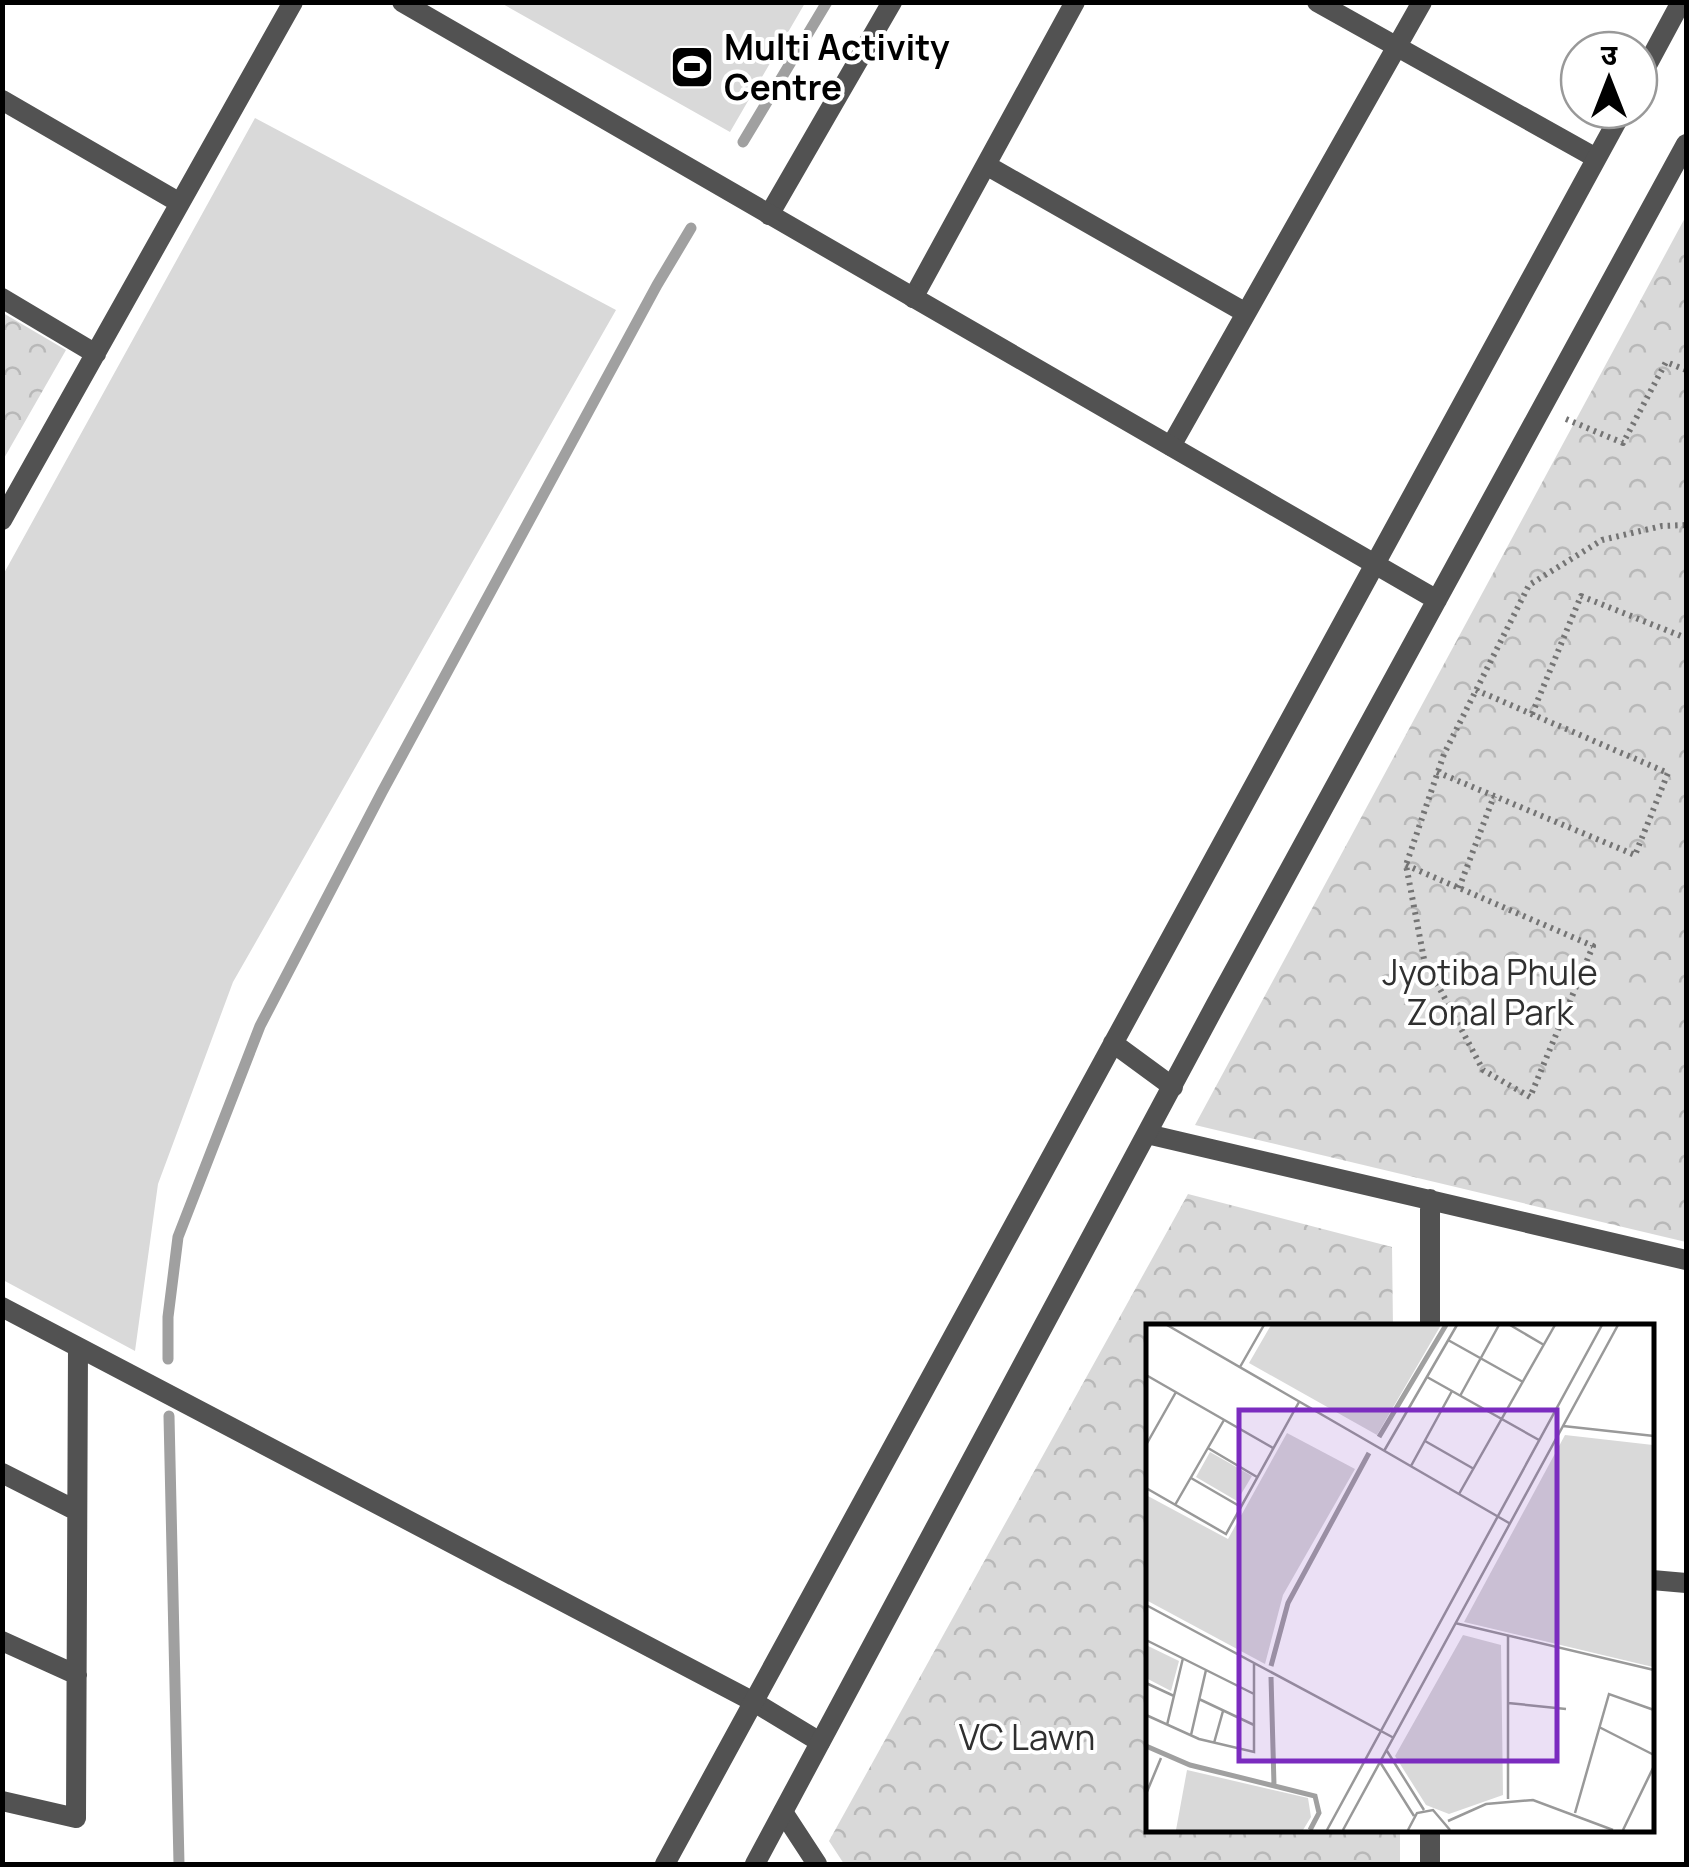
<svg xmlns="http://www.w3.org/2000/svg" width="1689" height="1867" font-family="Manrope,'Noto Sans Devanagari',sans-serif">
<defs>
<pattern id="park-crowns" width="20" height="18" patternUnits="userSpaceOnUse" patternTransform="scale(2.5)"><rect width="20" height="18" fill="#d9d9d9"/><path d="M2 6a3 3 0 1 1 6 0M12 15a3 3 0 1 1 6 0" fill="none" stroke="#b8b8b8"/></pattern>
</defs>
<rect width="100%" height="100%" fill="#fff"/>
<path fill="#d9d9d9" d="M501,3h304l-75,129z
M255,118l361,192 -383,672 -75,202 -23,167 -132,-71v-705z"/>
<path fill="url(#park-crowns)" d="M1686,216v1026l-491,-117z
M3,313l63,37 -63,110z
M1188,1194l204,53 1,80h-244v503h251v34h-556l-15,-23z"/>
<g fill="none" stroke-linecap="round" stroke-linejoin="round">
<path stroke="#a0a0a0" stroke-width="11" d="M743,142l84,-140
M168,1359v-42l10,-80 82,-211 122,-234 275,-507 34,-57
M169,1416l10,448"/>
<path stroke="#747474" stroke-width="6" stroke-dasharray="2.5 5" stroke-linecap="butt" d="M1566,419l57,24 43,-81 20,8
M1532,714l49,-118 105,42
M1437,772l198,83 33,-82 -192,-83
M1406,865l187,81 -63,151 -47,-27 -59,-111 -18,-94 38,-111 85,-169 73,-45 60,-14 24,-1
M1459,888l35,-92"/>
<path stroke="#525252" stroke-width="20" d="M1317,2l279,156
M2,100l178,103
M986,165l260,148
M769,215l123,-213
M2,298l94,56
M913,298l162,-296
M1171,446l251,-444
M2,520l291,-518
M1147,1134l539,126
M1430,1199v128
M2,1307l752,395 66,40
M2,1473l75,38
M1652,1580l34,3
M2,1641l75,34
M2,1801l74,17 2,-471
M783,1812l34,52
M1430,1864v-34"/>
<path stroke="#525252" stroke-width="20" d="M402,2l1035,598
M1639,80l42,-78
M1113,1043l60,44
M665,1864l958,-1754
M755,1864l460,-858 471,-862"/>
</g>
<defs>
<g id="stadium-square" transform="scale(2.25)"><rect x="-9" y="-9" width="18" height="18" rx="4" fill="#000" stroke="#fff"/><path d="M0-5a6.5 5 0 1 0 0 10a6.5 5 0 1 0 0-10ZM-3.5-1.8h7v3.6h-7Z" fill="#fff"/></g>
</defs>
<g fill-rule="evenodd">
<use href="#stadium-square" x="692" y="67"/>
</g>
<g text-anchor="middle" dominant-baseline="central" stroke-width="8" stroke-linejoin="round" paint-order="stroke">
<g font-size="35" font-weight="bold" fill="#000" stroke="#fff" text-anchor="start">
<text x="724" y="47">Multi Activity<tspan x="724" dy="40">Centre</tspan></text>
</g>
<g font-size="35" fill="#303030" stroke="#fff">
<text x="1490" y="972">Jyotiba Phule<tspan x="1490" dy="40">Zonal Park</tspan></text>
<text x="1027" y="1737">VC Lawn</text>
</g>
</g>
<g transform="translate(1146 1324)">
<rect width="508" height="508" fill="#fff"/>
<path d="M125,1h170l-64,110 -128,-72zM141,109l68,36 -72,126 -18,69 -119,-64v-105l82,44zM41,446l121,28 3,19 -8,13h-127z" fill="#d9d9d9"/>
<path d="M419,111l88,10v222l-189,-45zM64,128l42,24 -15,25 -41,-24zM317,311l38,10 2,150 -54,19 -23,-9 -31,-49zM0,321l33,16 -8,30 -25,-13z" fill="#d9d9d9"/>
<path fill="none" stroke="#a0a0a0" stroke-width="5" d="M233,113l67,-112M125,342l17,-63 81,-150M125,353l3,108M0,422l44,19 125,31 4,17 -9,17"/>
<path fill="none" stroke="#999" stroke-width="2.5" d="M21,1l342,198M364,1l34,20M302,16l75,42M94,43l24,-42M0,51l127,73M281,53l112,63M314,72l39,-71M417,102l91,10M279,117l49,28M0,121l30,-53M62,124l49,29M238,127l73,-126M265,142l41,-75M45,154l50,29M0,164l80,46 73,-132M313,170l96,-169M29,181l49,-85M0,281l248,133M309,299l199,47M0,316l108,54M0,359l28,13M53,375l55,26M362,379l58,6M0,391l53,24 55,13v-88M21,401l16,-67M453,403l55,28M45,411l15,-65M68,419l9,-32M241,427l37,59M234,438l34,54M0,470l15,-36M362,475v-163M429,489l34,-119 45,16M302,497l38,-17 47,-4 80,30M181,506l275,-505M197,506l275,-505M262,506l9,-17 16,-3 17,20M477,506l31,-64"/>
<path fill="#7b2cbf" fill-opacity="0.15" stroke="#7b2cbf" stroke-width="5" d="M93,86h318v351h-318z"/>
<rect width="508" height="508" fill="none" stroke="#000" stroke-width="5"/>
</g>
<rect width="1689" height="1867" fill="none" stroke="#000000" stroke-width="10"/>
<g transform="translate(1609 80)"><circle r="48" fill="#ffffff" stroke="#999999" stroke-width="2.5"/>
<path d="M0-8L18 38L0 25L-18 38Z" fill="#000000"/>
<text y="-15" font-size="28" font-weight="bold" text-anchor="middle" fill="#000000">उ</text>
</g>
</svg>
